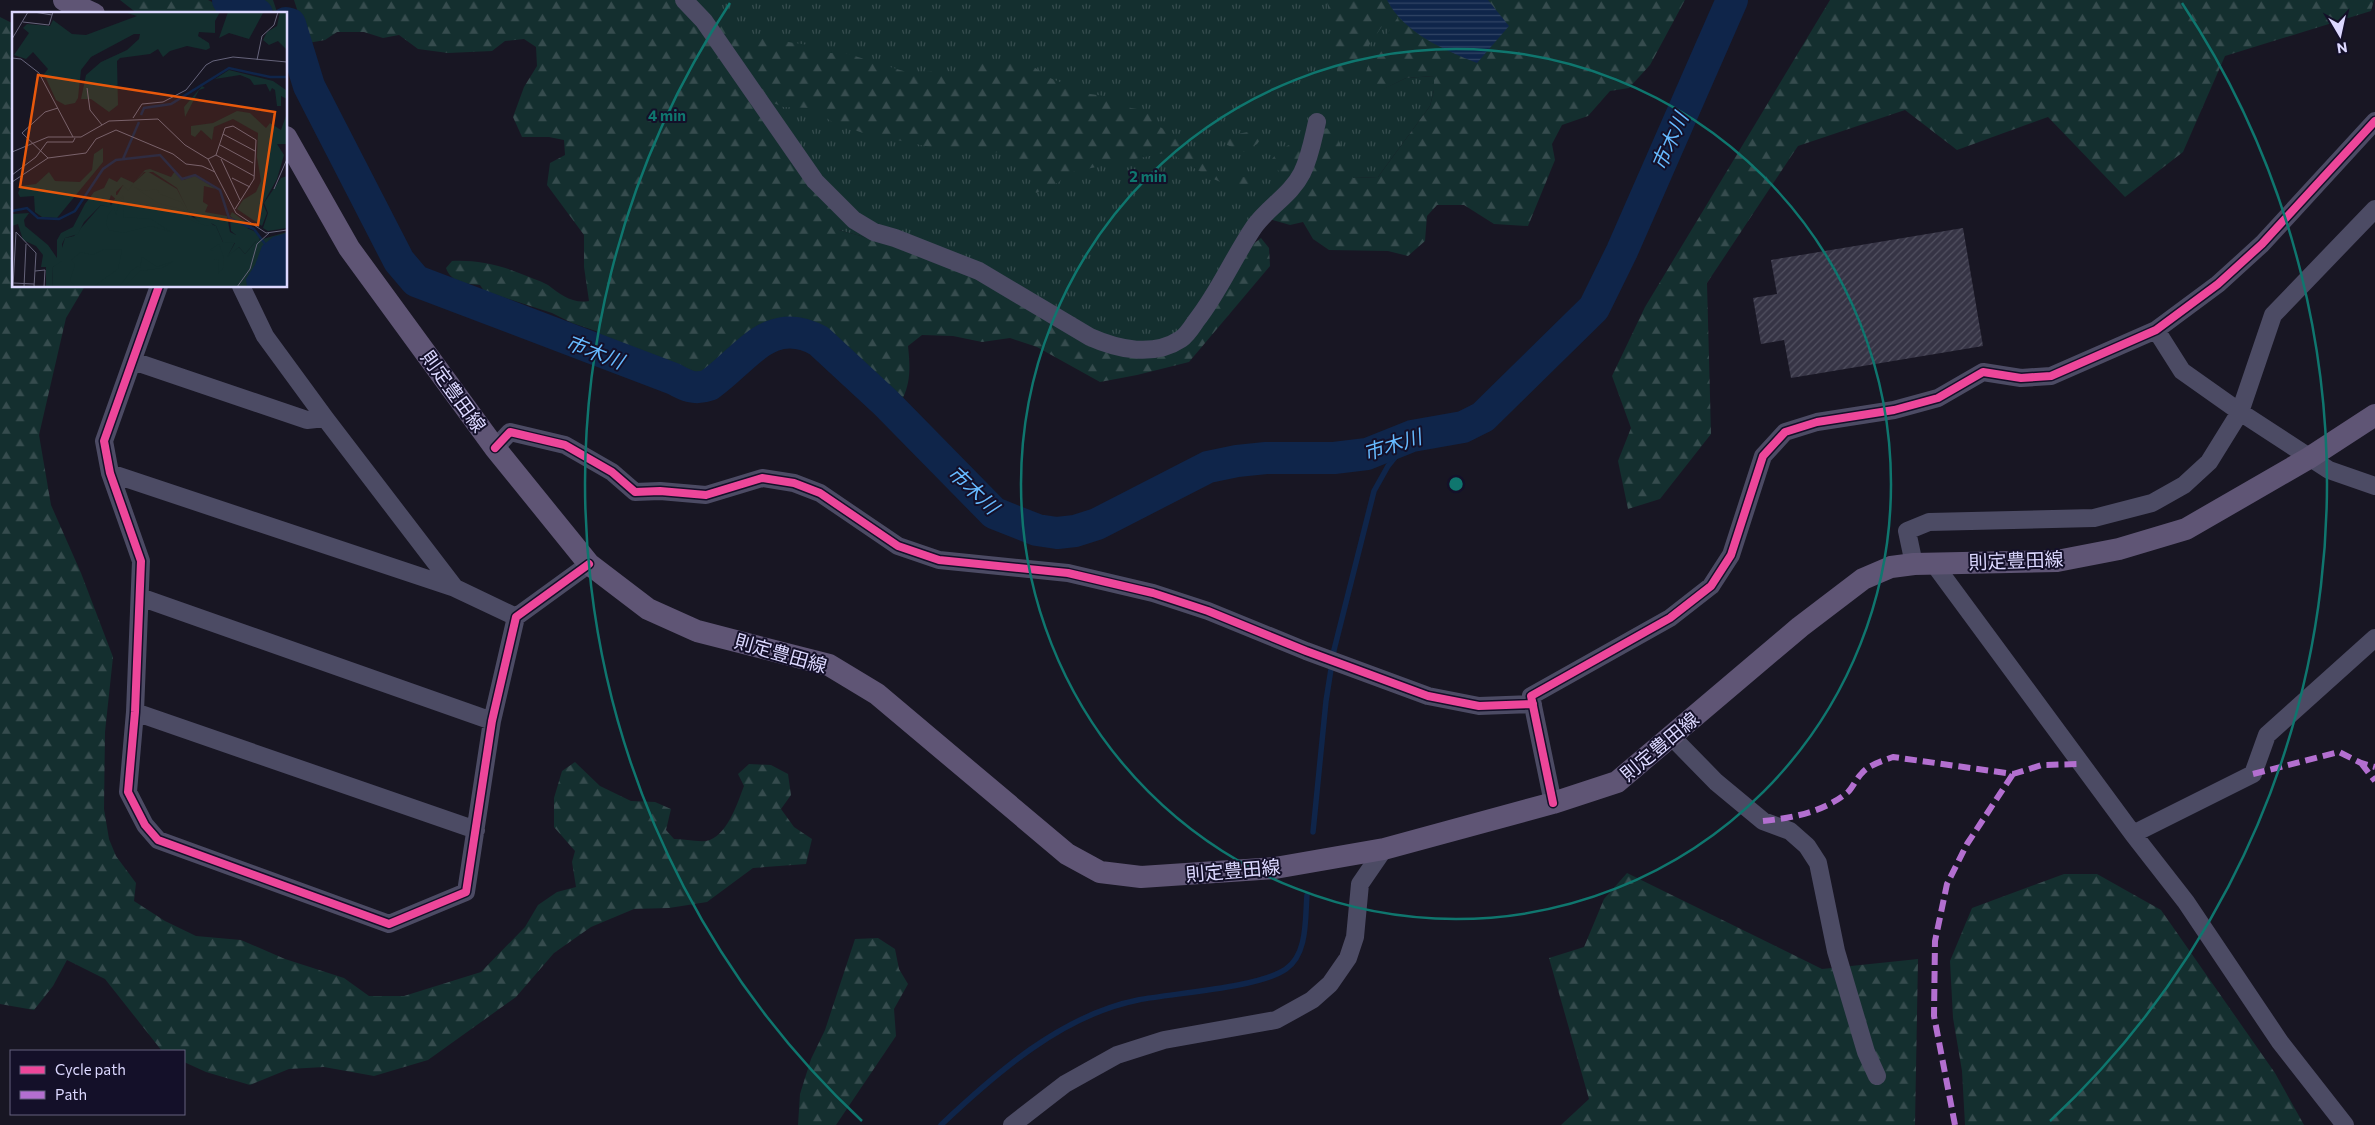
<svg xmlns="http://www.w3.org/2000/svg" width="2375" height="1125" font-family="Commissioner,'Noto Sans JP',sans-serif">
<defs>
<pattern id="grass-tufts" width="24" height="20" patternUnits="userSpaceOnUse" patternTransform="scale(1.25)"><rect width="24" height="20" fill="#142f2f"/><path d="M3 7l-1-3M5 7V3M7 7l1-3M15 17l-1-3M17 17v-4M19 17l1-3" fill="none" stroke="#364c4e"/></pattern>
<pattern id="forest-firs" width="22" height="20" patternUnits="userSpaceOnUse" patternTransform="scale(1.25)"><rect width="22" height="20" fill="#142f2f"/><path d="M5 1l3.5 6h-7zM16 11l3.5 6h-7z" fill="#364c4e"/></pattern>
<pattern id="water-rules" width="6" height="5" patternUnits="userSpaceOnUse" patternTransform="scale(1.25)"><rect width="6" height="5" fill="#0f254a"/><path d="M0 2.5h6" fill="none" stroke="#314465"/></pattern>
<pattern id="building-hatch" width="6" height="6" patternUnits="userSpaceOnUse" patternTransform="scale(1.25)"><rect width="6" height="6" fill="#363445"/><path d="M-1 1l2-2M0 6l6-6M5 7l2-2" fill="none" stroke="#525161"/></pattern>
</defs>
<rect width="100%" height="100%" fill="#181623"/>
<path fill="url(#grass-tufts)" d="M676,0h812l-35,54 -72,36 25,-12 28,-2v14l-4,16 -52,71 -25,1 -84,41 -57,90 -67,47 -277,-118 -29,-8z"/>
<path fill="url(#forest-firs)" d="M120,0h88l29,14h-99z
M247,0h26l4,12z
M294,0h382l26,25 134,188 3,17 29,8 24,3 86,35 110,65 76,11 84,-104 13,-10 8,10 1,18 -81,96 -52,13 -37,7 -63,-35 -27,-9 -28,4 -29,-6 -31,-1 -14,11c2,19 3,35 -5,52h-11l-77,-65c-61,-26 -71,42 -117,51l-6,-13 -75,-26 -21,-14 -24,-8 -20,-10 -68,-22 -4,-6c-13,-1 -29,-2 -34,-17l6,-7c23,-1 45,3 67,12 9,4 20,7 29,12 12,9 24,19 41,16l-5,-34v-32l-37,-50 3,-22 15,-8 -1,-15 -15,-3h-27l-9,-20 11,-30 13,-21 -1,-19 -12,-8 -19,2 -13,10 -44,2 -30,-4 -19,-14 -16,3 -19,-6h-27l-12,8 -17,3z
M691,0h17l31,35 70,10 13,8h23l68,21 28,-4 14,3h13l17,-12 23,-2 26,8 16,11 40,16 14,2 27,12 18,3 11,16 17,9 25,25 18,11 21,5h22l-1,5c-20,22 -73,-18 -93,-30l-102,21 -8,9 -23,11 -8,-18 -21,-22 -72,-5 -72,-15 -29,-10 -23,-15 -28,-1 -14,-6z
M1327,0h60l6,10 -46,68h-9z
M1488,0h197l-35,65 -21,23 -19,3 -22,25 -26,9 -10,19 3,16 -27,66 -34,-2 -30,-19h-27l-10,11 -2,25 -17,15 -20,-5 -59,-1 -16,-11 -10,-17 -13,3 -21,-6 51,-90 14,-1 19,50 25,-1 52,-71 4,-16v-14l-28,2 -25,12 -19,-7 9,-25 27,-41 18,15 37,22 37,-49z
M1830,0h544l-3,11 -146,45 -42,96 -58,45 -77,-80 -91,33 -52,-40 -107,36 -91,137 4,151 -51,65 -32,10 -10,-48 13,-33 -19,-52 33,-69z
M0,17l14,7v262h71l-19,32 -27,117 12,70 30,68 32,84 -8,75 -1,77 5,30 7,17 20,27 -2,18 31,20 31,15 45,4 44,19 59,19 25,18h35l77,-24 44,-45 13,-22 19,-13 19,-5 -4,-25 3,-11 -21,-24v-29l8,-27 13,-9 25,24 31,15 24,1 16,7 -5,21 8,9c10,0 22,3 32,2 21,-4 31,-37 38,-55l-6,-12 11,-10 22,1 17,9 3,21 -10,14 13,18 18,12 -6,25 -53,4 -46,34 -38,6 -35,1 -43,18 -37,26 -38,44 -88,63 -54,16 -50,-9 -35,2 -39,16 -44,-13 -22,-10v-11h-22l-57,-72 -38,-19 -14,26 -19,24 -34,-6z
M1310,131l-7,21 -16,32 -8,-13 -11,-7 10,-12z
M1248,132l15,4 -6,8 -13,8 -17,-7 -1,-9z
M1627,873l195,96 96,-10 -3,166h-354l28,-26 -40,-141 35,-11 20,-48z
M2064,874h33l64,36 114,163 29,52h-339l-3,-54 -9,-53 -3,-57 22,-53z
M878,938l17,11 4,20 9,15 -14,25 2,27 -60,89h-38l2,-31 11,-35 14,-29 30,-91z"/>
<path fill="url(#water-rules)" d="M1387,0h101l21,26 -32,37c-33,-13 -73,-30 -90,-63z"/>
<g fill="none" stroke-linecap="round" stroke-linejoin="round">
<path stroke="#0f254a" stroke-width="5.5" d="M1313,832l13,-131 8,-51 40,-159 14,-25 24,-30
M941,1125c55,-52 121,-110 197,-125 35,-7 121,-12 148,-31 22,-15 19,-51 21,-74"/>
<path stroke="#0f254a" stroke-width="32" d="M228,0l29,14
M286,23l4,1 19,62 90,175 17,20 258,98c12,7 21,11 35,6 36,-25 61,-72 110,-44l67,62 108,110 43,17 20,3 18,-2 22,-7 111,-57 29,-6 29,-3h68l33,-4 45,-18 51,-9 20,-10 111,-109 28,-57 110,-251"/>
</g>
<path fill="url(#building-hatch)" d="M1963,228l20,118 -192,32 -7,-38 -23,4 -8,-46 24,-4 -6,-34z"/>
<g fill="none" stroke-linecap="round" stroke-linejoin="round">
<path stroke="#4c4b64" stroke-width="18" d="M684,0l20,21 111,160 39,39 20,12 21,6 84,33 111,66c29,13 64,20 91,2 6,-4 11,-12 15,-18 23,-29 37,-63 58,-94 14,-20 37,-32 48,-54 8,-16 11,-34 15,-51
M159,286l-55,155 6,32 31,88 -6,151 -7,80 17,33 13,15 231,84 77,-32 26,-171 24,-104 73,-53
M241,286l24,50 60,82 130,170
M2156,330l26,41 58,41 89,58 46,16
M133,361l174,59 18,-2
M495,448l15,-16 55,13 47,27 23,20 25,-1 46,4 56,-17 32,5 26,10 78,53 41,14 129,13 85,20 55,18 98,40 122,45 51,10 54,-2
M110,473l345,115 61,29
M1914,564l-7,-33 22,-9 165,-4 58,-15 32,-18 25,-23 31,-50 33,-97 102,-106
M1934,564l199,270 53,68 94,140 65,83
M140,597l352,124
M135,712l341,118
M1671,736l45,46 47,39 27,10 17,15 11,17 18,88 30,101 11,24
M1553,803l-22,-107 139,-78 41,-32 20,-31 32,-99 22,-24 32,-10 77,-12 44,-12 45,-26 38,6 30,-2 105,-46 62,-46 44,-40 113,-123
M2133,834l120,-60 14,-39 108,-97
M1012,1125l53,-41 52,-29 47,-15 112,-20 36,-20 18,-16 18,-26 7,-21 5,-53 24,-35"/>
<path stroke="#5f5575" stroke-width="22" d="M64,0l30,14
M286,137l63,111 146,200 94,116 59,45 49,22 132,34 48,29 190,160 33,18 41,5 134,-9 109,-19 169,-46 64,-21 183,-155 63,-48 28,-12 23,-3 143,-3 62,-12 67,-20 123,-71 66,-43"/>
<path stroke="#b36fd0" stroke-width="6" stroke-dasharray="12 6" stroke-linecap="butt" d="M2361,763l14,18
M2253,774l86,-22 22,11 14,4
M1763,821c29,-3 61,-9 85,-29 5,-5 8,-13 14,-19 7,-8 20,-12 31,-16l120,17 29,-9 39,-1
M1955,1125l-21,-109 1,-75 12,-57 20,-40 46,-70"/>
<g stroke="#141029" stroke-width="11">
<path id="cycleway" d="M159,286l-55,155 6,32 31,88 -6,151 -7,80 17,33 13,15 231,84 77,-32 26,-171 24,-104 73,-53
M495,448l15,-16 55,13 47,27 23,20 25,-1 46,4 56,-17 32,5 26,10 78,53 41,14 129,13 85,20 55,18 98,40 122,45 51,10 54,-2
M1553,803l-22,-107 139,-78 41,-32 20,-31 32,-99 22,-24 32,-10 77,-12 44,-12 45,-26 38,6 30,-2 105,-46 62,-46 44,-40 113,-123"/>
</g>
<use href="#cycleway" stroke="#ed469a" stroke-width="8"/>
</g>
<g fill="none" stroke="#0f766e" stroke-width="2.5">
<circle cx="1456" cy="484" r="435"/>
<path d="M862 1121A871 871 0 0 1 730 3M2182 3A871 871 0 0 1 2050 1121"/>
</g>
<g text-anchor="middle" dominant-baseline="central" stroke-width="4" stroke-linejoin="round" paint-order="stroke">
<g font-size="19" fill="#dcd8ff" stroke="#141029">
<text transform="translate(454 391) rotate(54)">則定豊田線</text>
<text transform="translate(2016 560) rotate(-2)">則定豊田線</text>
<text transform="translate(781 653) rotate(16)">則定豊田線</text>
<text transform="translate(1659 746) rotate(-40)">則定豊田線</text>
<text transform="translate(1233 870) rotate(-5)">則定豊田線</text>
</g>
<g font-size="20" font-style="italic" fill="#66baff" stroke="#141029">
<text transform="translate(1669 141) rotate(-66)">市木川</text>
<text transform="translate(595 351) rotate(21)">市木川</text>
<text transform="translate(1392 444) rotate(-17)">市木川</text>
<text transform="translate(974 489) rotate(43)">市木川</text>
</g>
</g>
<g transform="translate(12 12)">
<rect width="275" height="275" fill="#181623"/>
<path d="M135,159l30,18 15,28 24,9 7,16h12l-6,12 10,-7 6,7 11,-13 31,-9v55h-235l1,-20 5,-6 7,-23 9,-2 27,-31 9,2 13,-22 6,2zM275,164v52l-19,3 -5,-3 5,-15 -4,-10 17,-25z" fill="#142f2f"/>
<path d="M112,0h96l-5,9v12l-16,-1 -1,4 11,7 1,5 -4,2 -19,-4 -17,5 -7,6 -5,-8 -8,5 -30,4 -3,3 1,44 -9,7 -18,-13h-10l5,-24 15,-13 26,-12 12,-11 1,-5h-6l-43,23 -10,13 -3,28 -3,5 -10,2 -9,-5 -12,-26 4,-5 -15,-17 -7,7 -12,-4 15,-22 -6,-5 4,-4 23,2 3,-6 19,14 14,1 51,-19zM216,0h35v1l-14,26 -20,-6 -10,5zM268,0h7v38l-9,-9 -9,4 -6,-5 4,-8 10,-6zM217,58l44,11 13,9 1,9 -6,-3v10h-4l-2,-16 -3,-2 -2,4 -4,-8 -12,1 -4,-6 -10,-4 -25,4zM190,74l3,2 -6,2 -14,27 -1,-10zM225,99l13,2 16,15 4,-5 11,7 6,-17v31h-10l7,11 -7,24 -14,25 4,9 -5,13 -25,-17 6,-9 13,-8 5,-11 -4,-24 1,-24 -25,-14 -19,8 -2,13 -11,-10 -6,7 -4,-2v-9l22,-3zM91,136v14l-46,56 -15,-1 -7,-5 -1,-16 -14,1 -2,-4 3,-7 15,-2 13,-12 6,9 25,1 12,-12 2,-16zM138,157l21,8 4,-6 9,9 10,-5 22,14 -12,-3 -1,16 5,3 -3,7 22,4 3,16 6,3 -5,-4 -1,-12 9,4 -9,-7 2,-4 22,16h-7l11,5 2,8h-4l-11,13 -6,-7 -12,10 8,-14 -12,-1 -7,-16 -5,-3 2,2 -5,1 -11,-3 -8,-4 -5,-9 -26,-7 -24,-16 9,4 14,-2 3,5 21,8 9,14 10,6 -12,-11 -11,-23 -24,-16h-9l-9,9 10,-11zM109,165l13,6 -6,8 -5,-6 -7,7v3h7l-5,6 -7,-6 -2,6 3,7 -11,-3 -17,17 -6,12 -13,4 -3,6v17l-9,6 -1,20h-6v-20h-5l2,-12 -7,-9 -13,-6 -5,-16 -6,2 1,-12 16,-1 -5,7 1,6 23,19 9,13v-18l4,-7 12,-6 12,-23 9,-12 10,-4 5,-10 8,4zM112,184l-1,21 28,2 20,13 -20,-6 -28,7 -14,-3 -3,-6 2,-9 6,-8 2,8 3,-13zM207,232l5,14 -1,10 -5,6 1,-14 -5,-1v-8l-4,-1zM93,237l17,1 -4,19 -25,18h-17l-6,-6 5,-17 -4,-4 10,-8 11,3zM130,245l15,10 17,-6 -12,7 -22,3 -16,16h-5l12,-16 7,-5 2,2z" fill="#142f2f"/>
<path d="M275,221v54h-40l-1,-8 9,-14 7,-19 11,-9z" fill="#0f254a"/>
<path fill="none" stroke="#0f254a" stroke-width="2.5" d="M129,103l3,-7 27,-4 58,-36 41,9h17M111,147l16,-37M0,199l15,-3 11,10 21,1 16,-8 28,-42 13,-9 44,-5 22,24 13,-4 25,15 9,28 25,11 11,15"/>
<path fill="none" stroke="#66647b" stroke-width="1" d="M22,0l18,3M11,10l26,3 4,-13M0,27l16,-27M0,46l9,1 18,14 34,64M245,48l5,-24 12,-11 4,-13M75,76l3,22 12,15M121,106l9,-14 21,-2 23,-12 20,-25 7,-4 20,-4 54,5M211,122l32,17M208,133l33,18M0,140l36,-15h33l28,-16 49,-2 27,26 23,14 28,54 30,20 21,-3M204,143l38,21M36,146l-26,-25 23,-21 13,-4M196,147l8,-4 9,-27 8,-2 23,14 -2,39 -19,30M209,147l19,41M0,163l24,-18 11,-15h26l2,-4M220,166l18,9M0,170l36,-24 38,-5 10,-14 20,-9 57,24 13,10 16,2 13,6M262,177l13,-30M4,220l20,21 -2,34M23,259l10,-1 -1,17M1,271l21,1M1,275l3,-55M12,275l2,-43M225,275l13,-18 7,-25 12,-11"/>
<path fill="#e8590c" fill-opacity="0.15" stroke="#e8590c" stroke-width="2.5" d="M26,63l237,37 -17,113 -238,-38z"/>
<rect width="275" height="275" fill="none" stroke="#dcd8ff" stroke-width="2.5"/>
</g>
<circle cx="1456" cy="484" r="8" fill="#0f766e" stroke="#141029" stroke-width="2.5"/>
<g font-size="15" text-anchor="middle" font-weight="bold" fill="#0f766e" stroke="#141029" stroke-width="4" stroke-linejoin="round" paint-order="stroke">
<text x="667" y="121">4 min</text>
<text x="1148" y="182">2 min</text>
</g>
<rect x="10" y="1050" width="175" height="65" fill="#141029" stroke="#64607f"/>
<rect x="20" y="1066" width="25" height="8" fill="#ed469a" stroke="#64607f"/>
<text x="55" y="1075" font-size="15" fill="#dcd8ff">Cycle path</text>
<rect x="20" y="1091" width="25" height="8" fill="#b36fd0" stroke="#64607f"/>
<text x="55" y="1100" font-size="15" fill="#dcd8ff">Path</text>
<g transform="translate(2340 35) rotate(171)" stroke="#141029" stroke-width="4" paint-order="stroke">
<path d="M0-4L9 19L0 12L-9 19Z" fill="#dcd8ff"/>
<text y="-8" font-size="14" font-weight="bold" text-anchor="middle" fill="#dcd8ff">N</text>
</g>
</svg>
